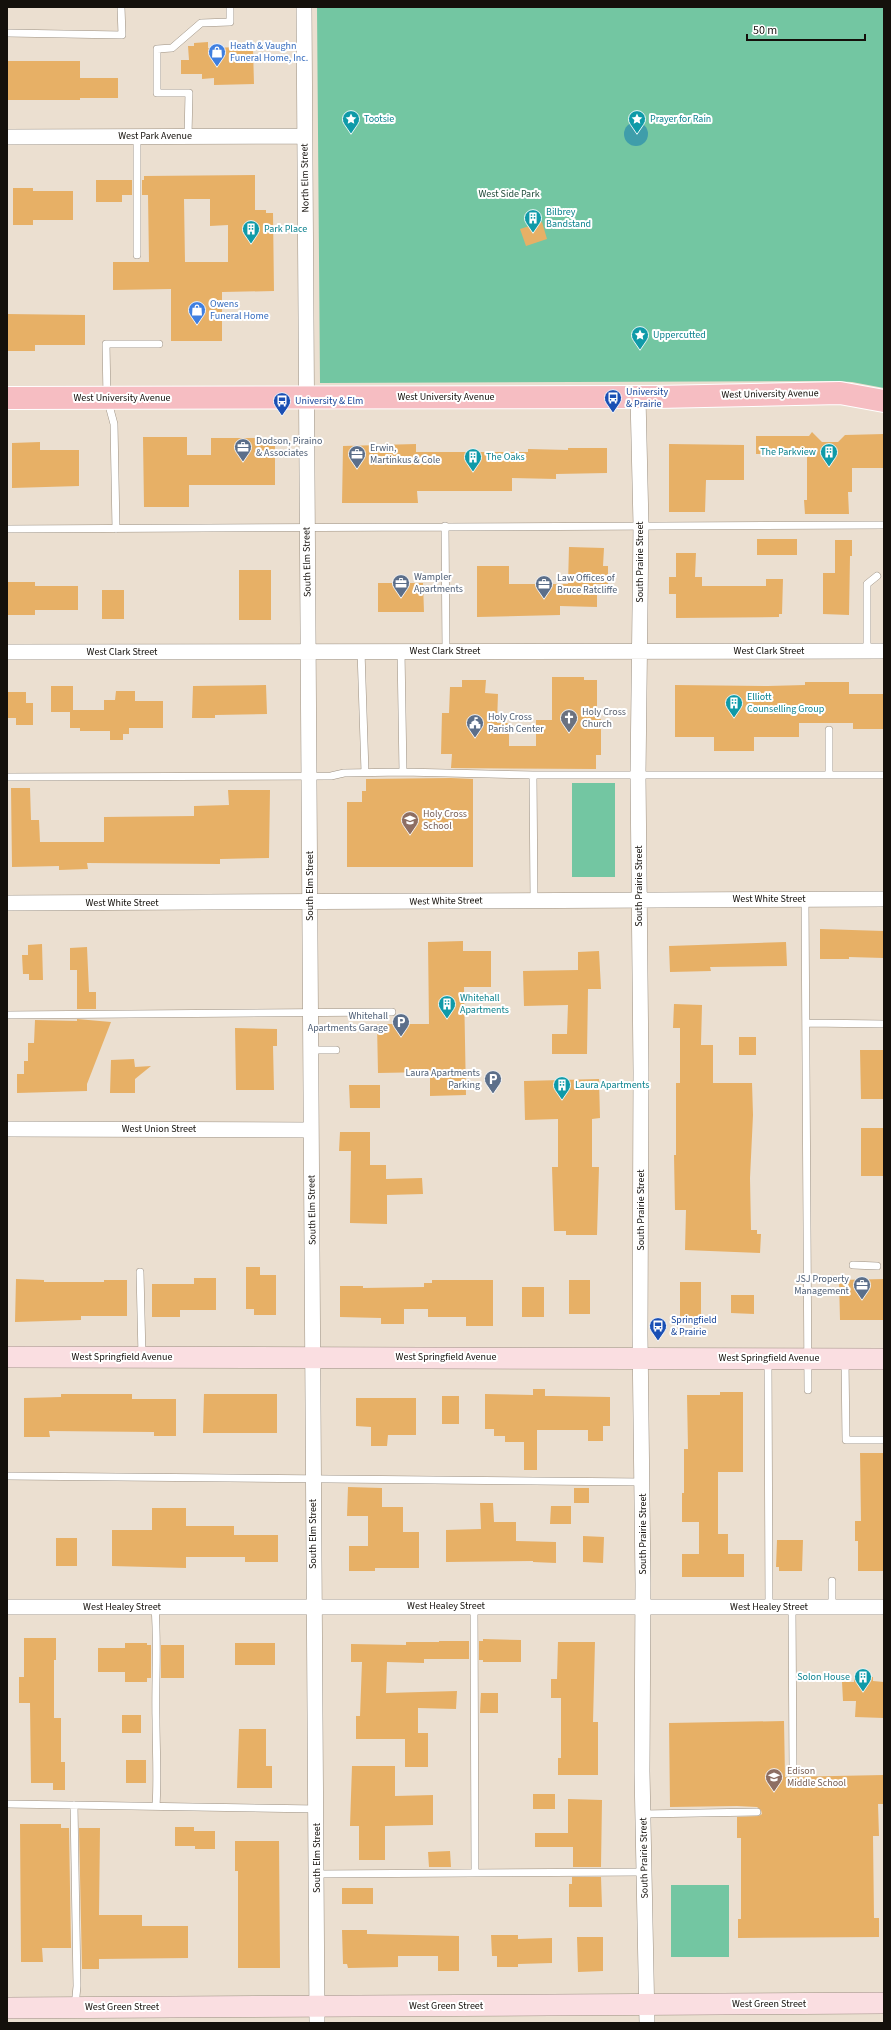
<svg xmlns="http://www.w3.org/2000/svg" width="891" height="2030" font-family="'Source Sans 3',sans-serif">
<rect width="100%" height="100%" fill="#ebdfd0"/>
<path fill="#73c6a2" d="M317,7h567v381l-32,-6 -19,-1 -513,2z
M572,783h43v94h-43z
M671,1885h58v72h-58z"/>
<path fill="#3f9daa" d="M624 134a12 12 0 1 1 24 0a12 12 0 1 1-24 0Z"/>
<path fill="#e7b066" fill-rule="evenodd" d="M208,42v6l34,-1v2h11l1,35 -40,1v-7l-12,1v-5h-21v-14h8l-1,-14h6v-3z
M7,61h73v17h38v20h-38v2h-73z
M255,175v35h11v3h7l1,78 -52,1v49h-51v-52l-58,1v-28h36l-1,-67h-6v-15h2v-4zM184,199h26v27l18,-1v37h-43z
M96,180h36v15h-10v7h-26z
M13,188h20v3h40v29h-40v5h-20z
M542,222l5,17 -21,7 -6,-17z
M7,314l78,1v30h-50v6h-28z
M812,432l10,10h16l7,-7 39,-1v34h-32v24h-4l1,22h-44l-1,-14h3v-46h-51v-18h53z
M143,437h44v18h24v-17h64v47h-86v22h-45z
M40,442v8h39v36l-67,2v-45z
M416,444v8h112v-3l40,1v-2h39v25l-51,1v5l-44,-1v13h-95l1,12h-76l1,-57z
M669,444l75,1v35h-38l-1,32h-36z
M757,539h40v16h-40z
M835,540h17v16h-2l-1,59 -26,-1v-41h12z
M569,547l35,1 -1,18h5v18h-11v23l-37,-1v9l-83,2v-51h32v18h59z
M676,553h20l-1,24h7v9h64v-7h17l-1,35h-3v3l-103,1v-24h-7v-17h7z
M239,570h32v50h-32z
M7,582h28v4h43v24h-43v5h-28z
M378,583h45l1,29h-46z
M102,590h22v29h-22z
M552,677h32v3h13v39h4v36h-5v14l-145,-1 1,-14h-11l1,-41h7l1,-26h12v-7h24l-1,13 13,1 -1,29h12v23h27v-26h16z
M805,682h44v12h35v35h-31v-6h-54v14h-45v14h-40v-14h-39v-52l93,1 37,-1z
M266,685l1,29 -52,1v3h-23l1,-32z
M51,686h22v24h31v-10h11l1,-9h19v10h28v27h-34v6h-6v6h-13v-9h-30v-3h-10v-16h-19z
M7,692h19v11h7v22h-17v-7h-9z
M451,778l22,1v88h-126v-65h15v-11h4v-12z
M11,788h19l1,32h8l1,22h64v-25l90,-1v-10l35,-1 -1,-15h42l-1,68 -49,1v5l-133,-1 1,6 -29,1v-4l-47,1z
M820,929l64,2v27l-35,-1v2h-29z
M463,941v10h28v36h-27l2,108 -36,1v-24l-52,1 -1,-49h52l-1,-82z
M786,942l1,24 -77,1 1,4 -41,1 -1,-26z
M42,944l1,36h-14v-6h-6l-1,-19h6v-10z
M87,947l2,45h7v17h-19v-39h-7v-22z
M599,951l2,38h-13l-1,65h-35v-20h15l1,-29 -44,1 -1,-35 55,-1v-18z
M674,1004l28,1 -1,40h12v38h39l1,32 -3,63 1,52h6v4h4l-1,19 -75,-3 1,-40h-11l-1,-55h2v-72h4v-55h-7z
M77,1019l34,3 -24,62v7l-70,2v-19h7v-13h4v-18h6l1,-23 42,1z
M235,1028l42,1v17h-4l1,44h-38z
M739,1037h17v18h-17z
M860,1050h24v49h-23z
M134,1059l1,8 16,-1 -16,13v14h-25l1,-33z
M599,1079l1,39 -8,1v48h7l-2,68h-31v-4h-12l-2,-64h6v-48l-33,1 -1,-39z
M349,1085h31v23h-30z
M861,1128h23v48h-23z
M340,1132h30v33h16v14l36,-1 1,16 -36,1v29l-37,-1 1,-72h-12z
M246,1267h14v8h16v40h-22v-6h-8z
M194,1278h22v32h-36v7h-28v-33h42z
M16,1279l28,1v2h60v-2h23v36h-46v4l-66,2z
M884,1279v41h-44l-1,-40z
M432,1280h61v46h-27v-9h-38v-8h-24v15h-23v-6l-41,-1v-31h23v2l61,-1v-4h8z
M569,1280h21v34h-21z
M680,1282h21v35h-21z
M522,1287h22v30h-22z
M731,1295h23v19l-23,-1z
M533,1389h12v7h7l58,1v29h-7v15h-15v-11h-51v40h-13v-28h-19v-6h-11v-7h-9v-35l48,1z
M720,1392h23v80h-25v62h10v20h16v23h-62v-23h17v-32h-17v-29h2v-44h4l-1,-54h33z
M61,1394h71v5h44v37h-22v-4l-105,-1 1,6h-26v-39l37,-1z
M204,1394h73v39h-74z
M442,1396h17v28h-17z
M356,1398h60v37h-28l-1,11h-16v-19l-15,-1z
M860,1453h24v118h-26v-30h-3v-20h6z
M348,1487l34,1v19h21v25h16v36h-44v3h-26v-25h19v-30h-21z
M574,1488h15v15h-15z
M480,1503h13l1,19h22v19l40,1v21l-23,-1v-1l-87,1v-32l35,-1z
M551,1506h20v18h-21z
M152,1508h34v18h48v9h44v27h-33v-5h-59v11l-74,-2v-36h40z
M583,1536l21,1 -1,26 -20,-1z
M56,1538h21v28h-21z
M777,1540h26l-1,31h-23v-4h-3z
M24,1638h32v22h-2v58h7v44h4v28h-12v-7h-22l-1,-80h-11v-26h5z
M483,1639l38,1v22h-38v-2h-4v-19h4z
M439,1641h30v18h-45v4l-37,-1 -1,31 71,-2 -1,18 -38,-1v25h10v34h-23v-28h-49v-23h4l2,-54h-11v-18l55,1v-3h33z
M558,1642h37l-2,80h5v53h-40v-17h3v-60h-10v-19h6z
M125,1643h22v2h4v33h-4v4h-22v-10h-27v-24h27z
M235,1643h40v22h-40z
M161,1645h23v33h-23z
M854,1677h19v4l11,1v36l-29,-1 1,-16h-13l-1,-19h12z
M481,1693h17v20h-18z
M122,1715h19v18h-19z
M784,1721l1,56 99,-2v29h-6l1,32h-6l1,82h5v19l-141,1v-19h3v-81h-4v-21l22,-1 3,-2 -1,-4 -4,-3 -20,-1 -67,1 -1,-84z
M239,1729h27v37h6v22h-35z
M126,1760h20v23h-20z
M352,1766h43v30l38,-1v30l-48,1v34h-26v-34h-9z
M533,1794h22v15h-22z
M568,1799l34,1 -1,67h-28v-20h-38v-14h33z
M20,1824h41v4h8l2,120h-29l1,14h-22z
M175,1827h19v4h21v18h-20v-3h-20z
M79,1828h21l-1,87h43v11h46v32l-89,1v10h-17z
M235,1841h44l1,127h-42v-97h-3z
M450,1851l1,16h-22l-1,-15z
M572,1877h29l1,30h-33v-23h3z
M342,1888h31v16h-31z
M342,1930h25v4l92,2v35h-21v-15h-40v11l-50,1 -1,-4h-4z
M491,1935h27v4l34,-1v25l-34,1v3h-21v-11h-5z
M577,1937h26v34l-25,1z"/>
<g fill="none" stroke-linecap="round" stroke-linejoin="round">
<g stroke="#9c9183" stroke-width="8">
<path id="lane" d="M7,33l115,2 -1,-28
M137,136v119
M188,136l1,-43h-32v-44l15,-1 29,-25 29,-1v-15
M445,526l1,125
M7,529l877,-4
M116,529l-2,-105 -7,-26 -1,-54h53
M361,651l4,121
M401,651l2,121
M867,651v-67l10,-8
M829,730v45
M533,775l1,125
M7,777l324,-1 13,-3 59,-1 130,3h351
M805,899l3,491
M7,1015l385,-3
M807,1023l77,1
M311,1050h25
M853,1265l24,1
M140,1272l2,84
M845,1360l1,80h38
M768,1361l1,246
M7,1476l636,6
M832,1581v26
M474,1606l1,267
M155,1607c3,38 0,76 1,113 0,29 2,57 0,86
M792,1607l1,162
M7,1804l310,5
M74,1805l3,181 -2,21
M643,1814l114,-2
M317,1874l327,-2"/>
</g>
<g stroke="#9c9183" stroke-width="16">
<path id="street" d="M304,7l13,2016
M7,137l297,-1
M638,397l3,128 -3,250 3,297 -1,263 3,249 -1,187 5,252
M7,652l877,-1
M7,903l877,-4
M7,1129l304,1
M7,1607h877"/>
</g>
<g stroke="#9c9183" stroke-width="22">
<path id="secondary" d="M7,1357l877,2
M7,2008l877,-5"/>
</g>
<g stroke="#fff" stroke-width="24">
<path id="primary" d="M7,398l650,-1 183,-4 44,8"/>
</g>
<use href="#lane" stroke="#fff" stroke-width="7"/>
<use href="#street" stroke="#fff" stroke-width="15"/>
<use href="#secondary" stroke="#fadee1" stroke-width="21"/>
<use href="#primary" stroke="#f6bdc2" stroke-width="22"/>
</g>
<defs>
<g id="shop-pin" transform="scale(0.9)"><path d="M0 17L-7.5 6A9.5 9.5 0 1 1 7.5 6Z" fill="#3f7fe0" stroke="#fff"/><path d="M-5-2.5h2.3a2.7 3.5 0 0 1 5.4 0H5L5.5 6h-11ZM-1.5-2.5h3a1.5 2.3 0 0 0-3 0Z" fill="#fff"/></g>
<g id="sight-pin" transform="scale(0.9)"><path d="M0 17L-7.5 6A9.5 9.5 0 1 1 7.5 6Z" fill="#0f9aa8" stroke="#fff"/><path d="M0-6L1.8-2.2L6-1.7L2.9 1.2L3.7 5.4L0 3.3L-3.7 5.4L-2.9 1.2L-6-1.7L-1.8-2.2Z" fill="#fff"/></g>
<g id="building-pin" transform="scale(0.9)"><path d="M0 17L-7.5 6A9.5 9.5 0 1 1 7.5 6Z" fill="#0f9aa8" stroke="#fff"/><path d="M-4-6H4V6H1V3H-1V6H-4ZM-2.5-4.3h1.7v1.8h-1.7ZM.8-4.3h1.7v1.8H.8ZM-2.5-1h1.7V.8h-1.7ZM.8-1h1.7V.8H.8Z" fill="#fff"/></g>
<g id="bus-pin" transform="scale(0.9)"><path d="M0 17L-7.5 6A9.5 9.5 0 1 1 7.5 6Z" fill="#1a4fb4" stroke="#fff"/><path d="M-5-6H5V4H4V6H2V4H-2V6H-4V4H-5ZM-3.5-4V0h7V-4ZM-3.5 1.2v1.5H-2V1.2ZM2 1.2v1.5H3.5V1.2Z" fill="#fff"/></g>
<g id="office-pin" transform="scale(0.9)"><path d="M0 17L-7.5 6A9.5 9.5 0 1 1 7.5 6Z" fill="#5c6f8a" stroke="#fff"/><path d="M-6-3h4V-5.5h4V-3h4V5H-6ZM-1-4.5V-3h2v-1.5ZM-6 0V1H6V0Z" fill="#fff"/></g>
<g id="church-pin" transform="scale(0.9)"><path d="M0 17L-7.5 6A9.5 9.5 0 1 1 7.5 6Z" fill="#6b7280" stroke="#fff"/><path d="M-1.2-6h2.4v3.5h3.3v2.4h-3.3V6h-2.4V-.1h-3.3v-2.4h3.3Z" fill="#fff"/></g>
<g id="civic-pin" transform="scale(0.9)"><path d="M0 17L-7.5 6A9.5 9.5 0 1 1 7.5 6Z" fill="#5c6f8a" stroke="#fff"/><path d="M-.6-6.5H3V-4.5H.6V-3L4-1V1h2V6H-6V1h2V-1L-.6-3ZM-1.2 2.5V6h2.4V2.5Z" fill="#fff"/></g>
<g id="school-pin" transform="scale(0.9)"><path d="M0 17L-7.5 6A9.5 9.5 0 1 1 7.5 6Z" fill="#8d6e63" stroke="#fff"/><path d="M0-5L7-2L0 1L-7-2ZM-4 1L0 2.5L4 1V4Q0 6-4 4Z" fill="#fff"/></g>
<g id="parking-pin" transform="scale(0.9)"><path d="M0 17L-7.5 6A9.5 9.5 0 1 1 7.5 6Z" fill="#5c6f8a" stroke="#fff"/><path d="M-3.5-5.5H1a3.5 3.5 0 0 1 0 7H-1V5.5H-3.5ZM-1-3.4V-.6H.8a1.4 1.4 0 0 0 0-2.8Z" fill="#fff"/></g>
</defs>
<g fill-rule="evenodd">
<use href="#shop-pin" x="217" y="52"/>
<use href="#sight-pin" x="351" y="119"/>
<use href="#sight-pin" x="637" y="119"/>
<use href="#building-pin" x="533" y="218"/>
<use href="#building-pin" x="251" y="229"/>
<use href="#shop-pin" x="197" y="310"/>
<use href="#sight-pin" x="640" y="335"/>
<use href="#bus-pin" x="613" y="398"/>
<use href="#bus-pin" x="282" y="401"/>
<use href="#office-pin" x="243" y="447"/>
<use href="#building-pin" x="829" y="452"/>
<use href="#office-pin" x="357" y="454"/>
<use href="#building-pin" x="473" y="457"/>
<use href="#office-pin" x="401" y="583"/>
<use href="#office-pin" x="544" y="584"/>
<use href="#building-pin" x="734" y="703"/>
<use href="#church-pin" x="569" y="718"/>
<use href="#civic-pin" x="475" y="723"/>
<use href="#school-pin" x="410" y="820"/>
<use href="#building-pin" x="447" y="1004"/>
<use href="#parking-pin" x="401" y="1022"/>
<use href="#parking-pin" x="493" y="1079"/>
<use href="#building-pin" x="562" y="1085"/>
<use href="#office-pin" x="862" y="1285"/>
<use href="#bus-pin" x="658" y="1326"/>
<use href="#building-pin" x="863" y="1677"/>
<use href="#school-pin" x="774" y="1777"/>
</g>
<g text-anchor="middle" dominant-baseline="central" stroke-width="4" stroke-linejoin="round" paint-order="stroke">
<g font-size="10" fill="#366cbe" stroke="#fff" text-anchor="start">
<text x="230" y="46">Heath &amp; Vaughn<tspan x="230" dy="12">Funeral Home, Inc.</tspan></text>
<text x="210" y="304">Owens<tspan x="210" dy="12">Funeral Home</tspan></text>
</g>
<g font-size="10" fill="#0d838f" stroke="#fff" text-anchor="start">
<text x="364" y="119">Tootsie</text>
<text x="650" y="119">Prayer for Rain</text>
<text x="546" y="212">Bilbrey<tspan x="546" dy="12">Bandstand</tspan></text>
<text x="264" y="229">Park Place</text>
<text x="653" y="335">Uppercutted</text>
<text x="816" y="452" text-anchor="end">The Parkview</text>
<text x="486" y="457">The Oaks</text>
<text x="747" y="697">Elliott<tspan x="747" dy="12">Counselling Group</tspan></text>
<text x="460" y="998">Whitehall<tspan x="460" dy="12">Apartments</tspan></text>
<text x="575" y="1085">Laura Apartments</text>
<text x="850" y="1677" text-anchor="end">Solon House</text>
</g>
<g font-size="10" fill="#14100b" stroke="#fff">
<text x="155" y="136">West Park Avenue</text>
<text transform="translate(305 178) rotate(-91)">North Elm Street</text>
<text transform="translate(770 394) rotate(-1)">West University Avenue</text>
<text x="446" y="397">West University Avenue</text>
<text x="122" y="398">West University Avenue</text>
<text transform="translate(307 562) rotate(-91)">South Elm Street</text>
<text transform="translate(640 562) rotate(-90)">South Prairie Street</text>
<text x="445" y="651">West Clark Street</text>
<text x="769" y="651">West Clark Street</text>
<text x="122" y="652">West Clark Street</text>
<text transform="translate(310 886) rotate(-90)">South Elm Street</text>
<text transform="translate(639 886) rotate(-90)">South Prairie Street</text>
<text x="769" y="899">West White Street</text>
<text transform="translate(446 901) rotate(-1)">West White Street</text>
<text x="122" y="903">West White Street</text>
<text x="159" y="1129">West Union Street</text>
<text transform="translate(312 1210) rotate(-91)">South Elm Street</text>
<text transform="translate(641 1210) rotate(-90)">South Prairie Street</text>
<text x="122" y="1357">West Springfield Avenue</text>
<text x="446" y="1357">West Springfield Avenue</text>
<text x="769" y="1358">West Springfield Avenue</text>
<text transform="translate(313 1534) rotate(-90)">South Elm Street</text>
<text transform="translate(643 1534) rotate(-90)">South Prairie Street</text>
<text x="446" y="1606">West Healey Street</text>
<text x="122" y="1607">West Healey Street</text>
<text x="769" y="1607">West Healey Street</text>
<text transform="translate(317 1858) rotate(-90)">South Elm Street</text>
<text transform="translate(644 1858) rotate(-91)">South Prairie Street</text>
<text x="769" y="2004">West Green Street</text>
<text x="446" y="2006">West Green Street</text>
<text x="122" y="2007">West Green Street</text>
</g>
<g font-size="10" fill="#224c3b" stroke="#fff">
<text x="509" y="194">West Side Park</text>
</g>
<g font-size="10" fill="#164399" stroke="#fff" text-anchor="start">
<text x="626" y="392">University<tspan x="626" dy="12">&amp; Prairie</tspan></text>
<text x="295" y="401">University &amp; Elm</text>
<text x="671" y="1320">Springfield<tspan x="671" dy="12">&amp; Prairie</tspan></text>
</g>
<g font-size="10" fill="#4e5e75" stroke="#fff" text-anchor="start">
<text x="256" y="441">Dodson, Piraino<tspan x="256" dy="12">&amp; Associates</tspan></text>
<text x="370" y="448">Erwin,<tspan x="370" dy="12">Martinkus &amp; Cole</tspan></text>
<text x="414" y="577">Wampler<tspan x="414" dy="12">Apartments</tspan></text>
<text x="557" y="578">Law Offices of<tspan x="557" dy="12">Bruce Ratcliffe</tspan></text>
<text x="488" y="717">Holy Cross<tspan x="488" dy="12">Parish Center</tspan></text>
<text x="388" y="1016" text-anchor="end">Whitehall<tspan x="388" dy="12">Apartments Garage</tspan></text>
<text x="480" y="1073" text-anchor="end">Laura Apartments<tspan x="480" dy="12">Parking</tspan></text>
<text x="849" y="1279" text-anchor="end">JSJ Property<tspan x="849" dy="12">Management</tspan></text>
</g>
<g font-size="10" fill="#5b616d" stroke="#fff" text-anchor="start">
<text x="582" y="712">Holy Cross<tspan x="582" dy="12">Church</tspan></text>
</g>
<g font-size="10" fill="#785e54" stroke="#fff" text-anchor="start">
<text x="423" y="814">Holy Cross<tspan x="423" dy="12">School</tspan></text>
<text x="787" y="1771">Edison<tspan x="787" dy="12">Middle School</tspan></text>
</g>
</g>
<rect width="891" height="2030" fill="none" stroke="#14100b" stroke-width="16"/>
<path d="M747 34v6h118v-6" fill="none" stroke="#14100b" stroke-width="2"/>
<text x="753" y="34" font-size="12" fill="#14100b" stroke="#ffffff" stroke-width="3" paint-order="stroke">50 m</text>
</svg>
